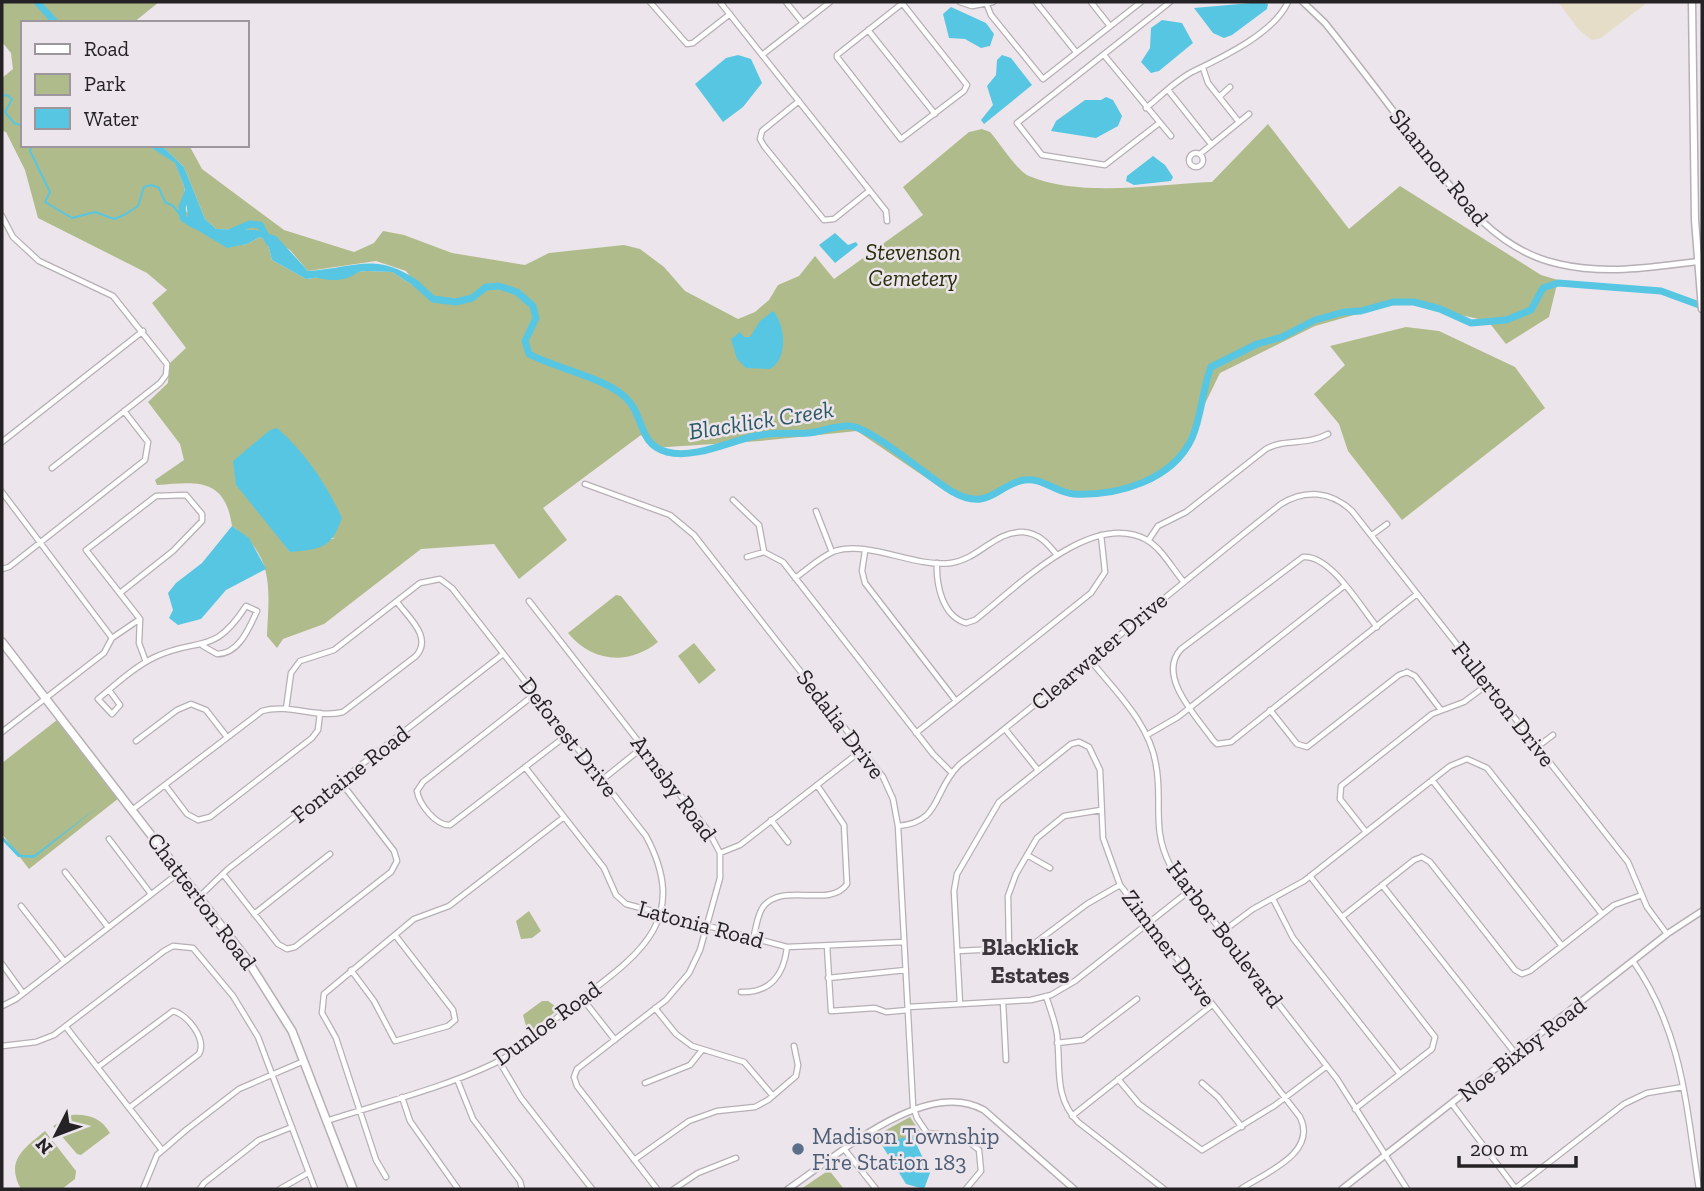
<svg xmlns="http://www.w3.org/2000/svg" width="1704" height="1191" font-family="'Zilla Slab',serif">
<rect width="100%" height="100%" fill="#ece5eb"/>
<path fill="#e6ddc8" d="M1558,2h90l-47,36 -9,2 -12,-9z"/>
<path fill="#b0bb8b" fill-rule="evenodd" d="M2,2h157l-26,21h-110v122h124l28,17 9,24 2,25 24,26 17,10 20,-3 13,-7 7,4 5,19 34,19 60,-8 26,1 28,18 -14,-19 -30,-10 -68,10 -18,-21 -36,-20 -38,-1 -11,-10 -21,-52 -23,-22h28l13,24 82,61 70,22 20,-9 9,-12 21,4 48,18 73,12 24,-12 75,-8 16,4 24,18 21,24 53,28 17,-7 14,-12 9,-15 21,-9 16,-20 19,23 89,-64 -20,-28 66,-55 13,-3 8,3c9,10 28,40 39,44 53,22 128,8 183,6l56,-58 81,105 51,-43 141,89 17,5 -9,37 -43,27 -18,-23 -88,-19 -85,24 -95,47 -46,94 -58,24 -54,2 -36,-14 -49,21 -33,-10 -87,-59 -97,10 -108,7 -11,-13 -98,73 24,32 -48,39 -25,-35 -73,5 -97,75 -41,15 -6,9 -10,-12c2,-47 8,-80 -35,-110 -7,-49 -35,-44 -75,-41l-2,-5 29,-20 -4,-16 -32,-42 20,-19 1,-19 17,-16 -34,-45 15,-13 -20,-17 -109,-55 -13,-48 -19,-38 -4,-1v-53l11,-9 -2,-16 -9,-11zM275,531l60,7 -45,14z
M1406,327l33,4 76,36 30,41 -143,112 -54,-69 -9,-27 -25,-30 31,-29 -15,-19z
M616,595l5,1 37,46c-30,24 -66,20 -90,-9z
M694,643l22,27 -17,14 -21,-28z
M57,720l62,78 -90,71 -27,-35v-71z
M529,911l12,20 -9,7 -11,1 -5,-18z
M542,1001h6l11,8 -31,24 -5,-18z
M72,1115c17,-1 29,3 38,18l-29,22 -4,-1 -24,-28z
M910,1117l10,15 -3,9 -4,-4 -27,6 -3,4 -8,-11z
M45,1131l31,40 -1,8 -13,10h-41c-16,-28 3,-41 24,-58z
M829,1170l15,19h-43z"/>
<path fill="#57c6e2" d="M1263,2l5,2 -1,5 -35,26 -8,3 -11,-5 -19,-25z
M951,7l35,16 8,11 -4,12 -9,2 -16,-9 -16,-1 -6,-24z
M1162,20l20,3 11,20 -34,28 -8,2 -10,-11 9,-14 1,-20z
M738,55l13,4 11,24 -19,24 -20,15 -28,-38 31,-26z
M1002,55l9,3 21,27 -48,39 -3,-4 12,-15 -6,-19 9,-11 1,-15z
M1106,97l7,3 9,16 -4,10 -22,12 -45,-7 5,-10 29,-21h16z
M147,145h14l23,22 21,52 11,10 39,1 21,6 32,35c49,-3 69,-21 114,13l-2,6 -28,-18 -26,-1 -60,8 -34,-19 -5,-19 -7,-4 -13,7 -20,4 -38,-23 -5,-39 -9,-23z
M1153,156l12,9 8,12 -2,4 -37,4 -8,-4 1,-5z
M835,233l13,12 8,-3 2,3 -23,18 -16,-18z
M773,311c13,14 15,48 -3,58l-24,-1 -9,-9 -6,-20 9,-7 4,5h6l10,-16z
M277,428c28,24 50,57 65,90 -11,31 -21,31 -52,34l-54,-67 -3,-24 37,-31z
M232,526l17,12 17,31 -40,21 -25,29 -23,6 -9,-7 4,-8 -5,-17 8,-10 26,-20z
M102,804l-68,54 -16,-1 -16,-17v-4l19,19h13z
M913,1137l17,36 -6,16 -18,-5 -23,-37 18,-9z"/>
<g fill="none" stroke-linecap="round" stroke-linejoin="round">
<path stroke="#57c6e2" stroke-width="2" d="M2,96l5,-1 5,4 -7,13 9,11 9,3
M32,145l-2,6 20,41 -5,10 27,16 23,-6 19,7 10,-4 14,-9 6,-19 7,-2 8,3 6,14 8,4 10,12"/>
<path stroke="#57c6e2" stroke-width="7" d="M37,2l19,21
M188,192l-6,15 1,11 11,7
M231,232l19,-8 10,1 9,17
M317,274c13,3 26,5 38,-4
M414,282l19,17 23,3 16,-4 14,-11 13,-1 18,6 16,14 3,12 -11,23 4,13c26,14 76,24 96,43 20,18 12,47 42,55 27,7 61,-10 88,-16 16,-4 35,-2 53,-3 13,-1 28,-8 41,-7 21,0 80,52 102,65 38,22 45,-6 73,-11 18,-3 32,13 50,14 43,2 98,-13 118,-56 10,-23 10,-48 19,-71l46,-23 25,-7 33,-17 29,-8 17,-1 32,-9h21l26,7 31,14 35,-3 25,-10 12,-22 15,-5 103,8 41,15"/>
<g stroke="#b6afb5" stroke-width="7">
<path id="minor" d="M650,2l37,42 6,-1 37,-29
M720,2l166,209 1,10
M786,2l17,21
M960,2l12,4 21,-4
M1036,2l40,50
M1091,2l19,24
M902,3l65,82 -3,6 -63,48 -64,-82v-2l67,-53
M987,5l4,10 52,64 98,-77
M868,30l67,84
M762,55l68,-53
M1104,55l67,81
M1203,68l5,15 31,39
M1168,90l43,54
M1219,97l11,-10
M799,101l-37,30 -2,8 4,7 60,74 10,-1 35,-28
M1146,108c15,-12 31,-29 48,-37 29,-14 80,-38 94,-69
M1158,124l-53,41 -63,-10 -25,-32 153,-121
M1189 160a7 7 0 1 1 14 0a7 7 0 1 1-14 0Z
M1200,154l49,-40
M2,216l11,21 26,24 74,35 54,68 -1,11 -6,8 -108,85
M2,442l141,-111
M585,484l85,31 24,20 189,242 10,22 5,27 15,280 4,12 10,15 35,3 17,14 2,21 -15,18
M2,492l110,146
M733,500l26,25 5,27
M816,511l16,41
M1372,535l15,-11
M1148,541l10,-15 28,-14 80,-63c20,-11 40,-3 62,-15
M865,551l-3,20 3,12 91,118
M747,557l17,-5 19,10 150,192 19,19
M937,563c-1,21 5,53 29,60
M2,569l7,-2 136,-107 3,-18 -24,-31
M795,578c13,-9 25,-21 40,-27 33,-11 80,17 116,12 28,-4 44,-32 72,-31 16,1 25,12 34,23
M120,593l53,-42 29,-30v-7l-16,-19 -30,1 -70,54 54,69 -1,24 7,19
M529,601l180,231 11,21v25l-20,72 -11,23 -23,27 -89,69 -3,8
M966,623l9,-3c40,-31 116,-111 172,-80 15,9 25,28 36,41
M1377,627c-17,-21 -47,-73 -74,-70l-122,92c-25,27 16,68 32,91l4,4 14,-2 186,-148
M112,638l28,-19
M1091,661c25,31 59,63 65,104 7,36 -5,63 14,100l167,214 70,110
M1407,672l8,4 26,34
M109,690l11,15 -8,9 -14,-15c17,-14 36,-32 57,-42 45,-21 58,0 91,-51l11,5c-8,17 -18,43 -40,43l-14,-8
M286,709l5,-36 9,-12 34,-11 86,-67 20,-4 12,9 194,248c47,88 -12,122 -76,171 -24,19 -49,44 -77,57 -53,25 -111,39 -167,57
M1270,710l27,34 10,3 92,-72 8,-3
M1005,729l33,41
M2,732l102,-79 8,-15
M916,733l175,-140 14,-21 -4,-37
M1147,735l31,-18 166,-131
M136,741l41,-31 14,-6 15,6 21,27
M1079,742l10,5 11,23 3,68 17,47 180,232c18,36 -35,56 -59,72
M1537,747l16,-12
M525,767l79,101 12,27 10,9 161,43 117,-5
M602,780l41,-33
M1432,780l130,166
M165,785l22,29 11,6
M417,791c2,13 19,35 33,34l117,-90
M417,791l6,-9 112,-88
M132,810l130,-99c27,-8 55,8 81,1l73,-56c17,-19 -8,-39 -19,-54
M198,820l12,-3 102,-79 6,-8 2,-17
M771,820l17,22
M898,826c44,-4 34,-34 61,-61 109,-85 213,-175 322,-261 24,-15 50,-13 71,7l276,351 19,45 20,27
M1366,832l-26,-33 1,-13 91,-72 32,-12 24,-18
M109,839l42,55
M720,853l20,-8 122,-95
M1027,855l23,13
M1422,857l8,5 85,108 7,4 8,-3 84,-66 28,-10
M65,872l43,55
M223,874l55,70 9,5 8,-2 96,-75 6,-11 -3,-10 -54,-70
M1310,876l125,161 -3,12 -77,60
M1382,885l133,168
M199,897l29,-28 275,-215
M1273,899l20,39 107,136
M21,906l43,55
M254,914l76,-60
M1342,917l72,-57 8,-3
M1222,932l31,-23 51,-28 146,-115 17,-7 20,9 115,146
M395,935l58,75 2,10
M753,939c3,-10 4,-24 10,-32 20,-26 67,2 84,-23l-3,-59 -27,-40
M827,946l4,65 44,-3 11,4 22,-2
M1009,948l-1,-52 8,-22 21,-36 27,-22 37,-6
M957,951l62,-3 16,-5 52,-39 33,-19
M1633,961c50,72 53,145 66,228
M2,964l21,29
M351,970l23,31 21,40 53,-15 7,-6
M828,978l78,-8
M741,992c29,1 43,-17 46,-45
M1046,996c4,13 9,25 11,38 4,31 -4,63 21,88l86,67
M582,998l33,42
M1003,1002l3,58
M960,1004l-6,-113 3,-17 42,-72 72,-58 8,-2
M2,1006l14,-7 164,-127
M908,1007l123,-7 20,-5 24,-14 114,-90
M655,1008l21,26 16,12 52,16 29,34
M66,1027l96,123
M1057,1043l26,-3 54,-41
M2,1046l34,-4 18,-7 110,-84 9,-5 20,2 40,48 25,41 57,152
M499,1061l22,37 71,91
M98,1067l75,-56c14,3 34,28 26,43l-70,54
M574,1077l3,9 80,103
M457,1079l16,40 47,62 2,8
M1118,1079l21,25 63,46
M645,1083l45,-18 12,-15
M1202,1083l16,14 24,30
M402,1097l8,24 48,68
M1452,1104l64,85
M1072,1116l140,-111
M845,1150l31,39
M1202,1150l72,-44 53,-40
M634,1160l55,-39 28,-10 38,-4 13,-7 28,-24 2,-11 -4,-19
M386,1177l-10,-17 -40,-122 -14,-25 2,-19 90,-75 35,-13 115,-89
M1516,1188l108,-84 23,-11 36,-6
M143,1189l14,-34 29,-25 53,-41 65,-28
M200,1189l4,-6 55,-43 33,-13
M280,1189l28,-16
M674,1189l24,-16 38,-15"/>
</g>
<g stroke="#b6afb5" stroke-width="8">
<path id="tertiary" d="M1303,2l22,21c29,36 57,73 85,110 41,53 79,116 149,131 47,11 96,3 143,-3
M788,1189c48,-32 137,-113 196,-79l90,79
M1342,1189l325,-255 35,-23"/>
</g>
<g stroke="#b6afb5" stroke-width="9">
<path id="secondary" d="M1692,2l3,218 7,89"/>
</g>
<g stroke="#b6afb5" stroke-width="10">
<path id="primary" d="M2,642l244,316 46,73 61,158"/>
</g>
<use href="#minor" stroke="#fff" stroke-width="4.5"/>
<use href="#tertiary" stroke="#fff" stroke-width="5"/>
<use href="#secondary" stroke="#fff" stroke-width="6"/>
<use href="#primary" stroke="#fff" stroke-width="7"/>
</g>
<circle fill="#5c6f8a" stroke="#ece5eb" stroke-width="2.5" cx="798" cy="1149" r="7"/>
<g text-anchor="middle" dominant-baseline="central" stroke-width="5" stroke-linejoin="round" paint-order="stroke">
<g font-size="23" fill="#252225" stroke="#ece5eb">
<text transform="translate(1439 167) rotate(51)">Shannon Road</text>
<text transform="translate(1099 651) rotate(-40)">Clearwater Drive</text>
<text transform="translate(1504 704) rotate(52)">Fullerton Drive</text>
<text transform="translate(841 724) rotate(53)">Sedalia Drive</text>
<text transform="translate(569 737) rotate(52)">Deforest Drive</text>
<text transform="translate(350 774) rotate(-38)">Fontaine Road</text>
<text transform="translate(674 788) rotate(53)">Arnsby Road</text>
<text transform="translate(202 901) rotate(53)">Chatterton Road</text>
<text transform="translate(701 924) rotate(15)">Latonia Road</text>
<text transform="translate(1225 934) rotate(53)">Harbor Boulevard</text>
<text transform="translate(1169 948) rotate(53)">Zimmer Drive</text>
<text transform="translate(547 1023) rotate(-36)">Dunloe Road</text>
<text transform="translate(1522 1049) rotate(-38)">Noe Bixby Road</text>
</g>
<g font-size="23" font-style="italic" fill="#282e0b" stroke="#ece5eb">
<text x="913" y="252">Stevenson<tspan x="913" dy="26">Cemetery</tspan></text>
</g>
<g font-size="23" fill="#4e5e75" stroke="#ece5eb" text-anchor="start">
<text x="812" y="1136">Madison Township<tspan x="812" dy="26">Fire Station 183</tspan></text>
</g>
<g font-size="24" font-style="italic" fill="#2a5966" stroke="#ece5eb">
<text transform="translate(761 420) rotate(-9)">Blacklick Creek</text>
</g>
<g font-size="24" font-weight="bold" fill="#3c363c" stroke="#ece5eb">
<text x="1030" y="946">Blacklick<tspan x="1030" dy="28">Estates</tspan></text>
</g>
</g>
<rect width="1704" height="1191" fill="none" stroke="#252225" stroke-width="7"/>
<rect x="21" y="21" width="228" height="126" fill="#ece5eb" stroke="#9c979c" stroke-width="2"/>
<rect x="35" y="44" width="35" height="10" fill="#ffffff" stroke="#9c979c" stroke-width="2"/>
<text x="84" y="56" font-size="21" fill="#252225">Road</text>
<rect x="35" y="74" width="35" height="21" fill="#b0bb8b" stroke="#9c979c" stroke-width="2"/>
<text x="84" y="91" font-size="21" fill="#252225">Park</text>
<rect x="35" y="108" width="35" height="21" fill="#57c6e2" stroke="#9c979c" stroke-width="2"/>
<text x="84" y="126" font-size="21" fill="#252225">Water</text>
<g transform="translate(56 1135) rotate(228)" stroke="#ece5eb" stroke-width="5" paint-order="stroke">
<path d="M0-5L12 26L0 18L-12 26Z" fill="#252225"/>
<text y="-10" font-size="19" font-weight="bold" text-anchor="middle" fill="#252225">N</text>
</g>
<path d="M1459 1156v10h117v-10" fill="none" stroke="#252225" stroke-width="3.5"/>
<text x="1470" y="1156" font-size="21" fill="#252225" stroke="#ece5eb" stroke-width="5" paint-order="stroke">200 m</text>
</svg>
